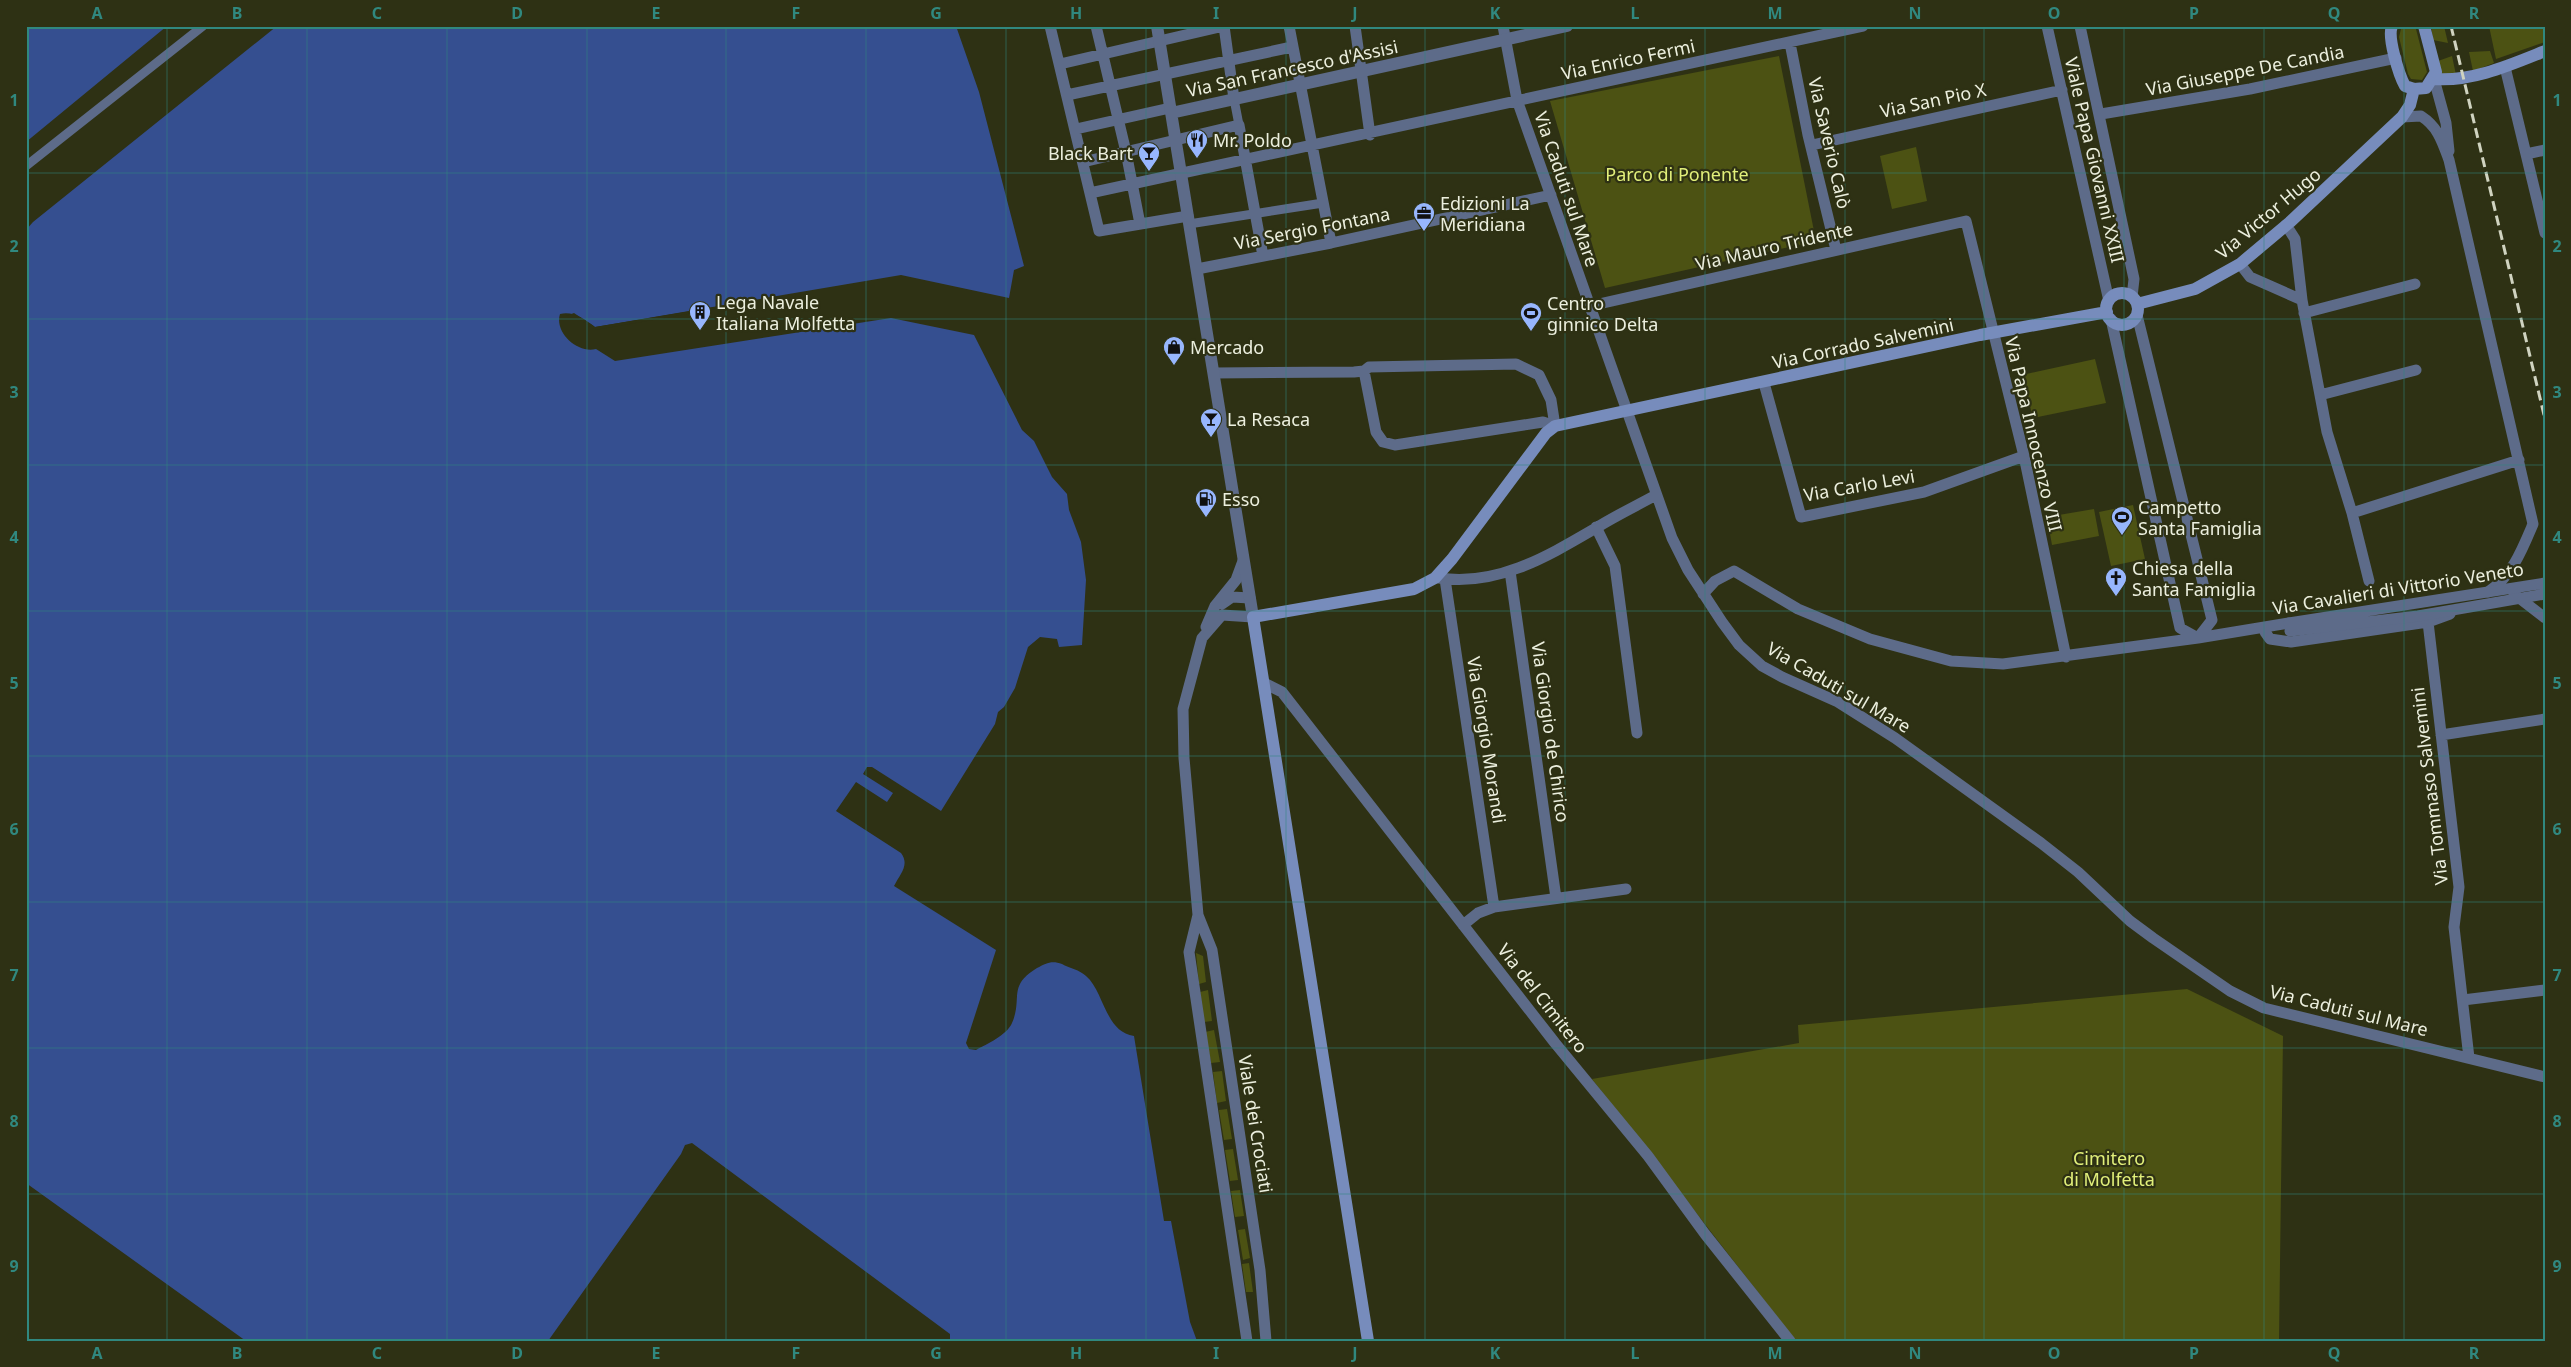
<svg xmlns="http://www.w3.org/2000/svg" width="2571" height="1367" font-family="'Noto Sans',sans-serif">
<rect width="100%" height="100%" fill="#2e3114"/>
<path fill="#4c5213" d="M2406,26l10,3 11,43 -5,8 -11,-1 -3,-5 -9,-37 2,-8z
M2431,26h13l4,17 -15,-3z
M2489,26h56v16l-49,17z
M2490,51l4,12 -21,8 -4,-19z
M1779,56l37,185 -211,47 -55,-187z
M2452,56l4,19 -15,-1 -3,-13z
M1916,147l11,54 -35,8 -12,-53z
M2095,359l11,44 -73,15 -11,-43z
M2133,505l12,54 -34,7 -12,-54z
M2094,509l5,27 -47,9 -5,-28z
M1196,953l7,3 3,26 -7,2z
M2187,989l96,47 -4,305h-483l-204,-262 207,-36 -1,-18z
M1208,990l4,31 -8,1 -4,-30z
M1214,1030l6,32 -9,1 -6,-31z
M1222,1071l4,30 -9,2 -4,-31z
M1227,1109l5,30 -8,1 -5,-30z
M1233,1149l5,31 -8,1 -5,-31z
M1240,1190l4,26 -9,1 -4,-26z
M1245,1229l5,29 -7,2 -5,-30z
M1249,1263l4,29h-7l-4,-28z"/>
<path fill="#354f90" d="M26,26h141l-141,116z
M277,26h679l23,66 45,174 -10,4 -5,28 -108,-23 -306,52c-11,-8 -21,-16 -35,-13 -6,19 18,40 36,35l19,12 276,-43 83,17 48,95 12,11 18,36 15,17 2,16 12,32 5,38 -4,65 -23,2 -2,-8 -17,-2 -12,10 -13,41 -11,19 -6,5 -3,12 -54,87 -69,-44h-5l-4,7 30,19 -6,9 -31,-20 -20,29 65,42c9,12 -1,21 -7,33l102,64 -30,93 3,6 7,1c11,-6 31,-15 36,-27 11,-25 -5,-37 25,-55 9,-5 15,-8 25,-4 7,4 18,6 24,12 18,15 19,56 48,60l30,185h7l19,101 7,19h-247v-7l-258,-191 -7,2 -4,9 -133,187h-302l-220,-158v-953l7,-8z"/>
<path fill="#2e3114" d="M727,305l1,2 -133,23 -21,-14h-8l8,-3 21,14z"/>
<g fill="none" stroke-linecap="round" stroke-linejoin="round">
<path stroke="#5d6b89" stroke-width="9" d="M1234,99l5,26
M26,166l177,-140
M1189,224l134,-21"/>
<path stroke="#5d6b89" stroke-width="11" d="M1050,26l49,205 89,-15
M1096,26l30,126 14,72
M1224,26l10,73
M1289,26l42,217
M1355,26l15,109
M1503,26l14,74 155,438 16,32 34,52 17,23 23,21 20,11 56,25 57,36 146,105 37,29 52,49 23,17 77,53 34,17 281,69
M2047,26l62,275
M2080,26l54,253 -2,18
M1790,43l18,92 28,115
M1060,64l164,-38
M2505,67l40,166
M2434,79l12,44 3,28
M1067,95l225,-48
M2101,114l149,-25 146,-31
M2402,117l19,-1c17,11 21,25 28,44l84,364c-11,26 -21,52 -45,68
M1076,129l94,-21
M1812,145l250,-55
M2526,154l19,-4
M1083,162l156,-37 24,131
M1090,193l773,-167
M2286,225l9,14 7,61
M2240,264l10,13 52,23 25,132 25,81 167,-53
M1197,269l134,-26 220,-48
M1590,306l376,-85 58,235 42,201
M2304,313l111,-29
M2137,315l75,305 -14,18
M2111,319l69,309 18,10
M1364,371l12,61 7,10 12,3 148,-23 12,4
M1214,373l140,-1 10,-1 5,-4 147,-3 23,11 12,25 4,26
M1764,383l37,134 123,-25 100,-36
M2320,395l96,-25
M2352,513l17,68
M1596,527l19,39 22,167
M1510,571l46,327
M1439,578c58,9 109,-22 157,-50 19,-12 40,-22 60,-33
M1445,579l49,328
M1703,594l12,-13 19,-10 64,38 72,30 81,22 52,3 195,-26 91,-15
M2514,594l31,24
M1222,604l10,-7 18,1
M2450,614l-22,8 31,265 -5,40 15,131
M1253,617l-31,-2 -20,23 -19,71 1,49 14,157 14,35 48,320 6,71
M1206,627l9,-21 21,-26 7,-19
M2265,632l5,7 21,3 137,-20
M1264,683l18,9 273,351 93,113 57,78 85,107
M2441,735l104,-16
M1198,915l-9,37 58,389
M1463,925l15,-12 16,-6 132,-18
M2463,1000l82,-10"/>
<path stroke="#5d6b89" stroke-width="12" d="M1157,26l96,591
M1171,113l396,-87"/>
<path stroke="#778cbc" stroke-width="12" d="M2392,26c-5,11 7,49 13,60l9,3 12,-1 10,-16 -12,-46
M2434,79c38,3 76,-14 111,-28
M2106 309a16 16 0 1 1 32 0a16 16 0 1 1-32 0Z
M2137,304l58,-15 45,-25 50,-42 112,-105 8,-12 4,-16
M1368,1341l-115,-724 161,-28 21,-11 17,-19 94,-126 9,-7 425,-91 127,-23"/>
<path stroke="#d0d3c0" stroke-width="3" stroke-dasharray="10 5" stroke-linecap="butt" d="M2451,26l94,393"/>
<path stroke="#5d6b89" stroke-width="11" d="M2289,623l256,-40
M2290,631l128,-15 127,-22"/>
</g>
<path fill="none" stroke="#30887f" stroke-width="1" stroke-opacity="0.55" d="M167,26v1315M307,26v1315M447,26v1315M587,26v1315M726,26v1315M866,26v1315M1006,26v1315M1146,26v1315M1286,26v1315M1425,26v1315M1565,26v1315M1705,26v1315M1845,26v1315M1984,26v1315M2124,26v1315M2264,26v1315M2404,26v1315M26,173h2519M26,319h2519M26,465h2519M26,611h2519M26,756h2519M26,902h2519M26,1048h2519M26,1194h2519"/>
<defs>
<g id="restaurant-pin" transform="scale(1.125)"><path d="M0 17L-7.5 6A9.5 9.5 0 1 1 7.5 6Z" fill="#97b6fd" stroke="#2e3114"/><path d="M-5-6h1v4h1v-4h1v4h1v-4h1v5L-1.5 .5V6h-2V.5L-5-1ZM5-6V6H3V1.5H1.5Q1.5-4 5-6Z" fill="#111"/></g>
<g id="bar-pin" transform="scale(1.125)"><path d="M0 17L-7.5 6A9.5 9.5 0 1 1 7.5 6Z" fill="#97b6fd" stroke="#2e3114"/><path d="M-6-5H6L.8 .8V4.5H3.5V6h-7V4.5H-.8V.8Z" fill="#111"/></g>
<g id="office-pin" transform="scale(1.125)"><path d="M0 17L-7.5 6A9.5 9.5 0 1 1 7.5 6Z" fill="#97b6fd" stroke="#2e3114"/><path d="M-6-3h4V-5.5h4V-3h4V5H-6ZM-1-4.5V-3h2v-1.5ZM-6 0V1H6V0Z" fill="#111"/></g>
<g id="building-pin" transform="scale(1.125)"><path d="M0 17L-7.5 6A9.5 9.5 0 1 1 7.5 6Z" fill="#97b6fd" stroke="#2e3114"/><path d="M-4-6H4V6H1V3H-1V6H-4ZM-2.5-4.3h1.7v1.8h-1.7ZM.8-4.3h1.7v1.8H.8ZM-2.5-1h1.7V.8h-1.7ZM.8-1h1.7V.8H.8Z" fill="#111"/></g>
<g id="stadium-pin" transform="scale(1.125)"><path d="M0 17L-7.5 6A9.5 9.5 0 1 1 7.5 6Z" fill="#97b6fd" stroke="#2e3114"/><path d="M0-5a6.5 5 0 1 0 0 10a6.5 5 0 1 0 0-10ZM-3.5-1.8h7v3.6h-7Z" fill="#111"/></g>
<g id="shop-pin" transform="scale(1.125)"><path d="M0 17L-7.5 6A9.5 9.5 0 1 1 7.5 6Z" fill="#97b6fd" stroke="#2e3114"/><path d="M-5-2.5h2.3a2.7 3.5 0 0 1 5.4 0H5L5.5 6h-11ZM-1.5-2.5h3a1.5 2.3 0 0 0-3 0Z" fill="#111"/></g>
<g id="fuel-pin" transform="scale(1.125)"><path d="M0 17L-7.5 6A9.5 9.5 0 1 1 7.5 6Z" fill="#97b6fd" stroke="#2e3114"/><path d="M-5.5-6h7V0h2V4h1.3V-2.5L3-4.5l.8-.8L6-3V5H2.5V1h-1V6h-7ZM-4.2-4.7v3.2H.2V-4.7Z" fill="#111"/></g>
<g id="church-pin" transform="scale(1.125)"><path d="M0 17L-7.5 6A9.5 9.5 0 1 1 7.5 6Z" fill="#97b6fd" stroke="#2e3114"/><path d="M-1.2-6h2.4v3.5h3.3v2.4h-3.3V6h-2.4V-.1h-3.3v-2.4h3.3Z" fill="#111"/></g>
</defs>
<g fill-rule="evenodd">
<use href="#restaurant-pin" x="1197" y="140"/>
<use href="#bar-pin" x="1149" y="153"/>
<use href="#office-pin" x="1424" y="213"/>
<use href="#building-pin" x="700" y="312"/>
<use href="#stadium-pin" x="1531" y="313"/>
<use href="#shop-pin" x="1174" y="347"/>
<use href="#bar-pin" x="1211" y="419"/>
<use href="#fuel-pin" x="1206" y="499"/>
<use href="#stadium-pin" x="2122" y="517"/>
<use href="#church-pin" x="2116" y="578"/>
</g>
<g text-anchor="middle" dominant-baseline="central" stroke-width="4.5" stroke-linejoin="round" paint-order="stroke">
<g font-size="18" fill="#ecefde" stroke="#2e3114">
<text transform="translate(1628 59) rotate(-12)">Via Enrico Fermi</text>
<text transform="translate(1292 68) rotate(-12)">Via San Francesco d'Assisi</text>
<text transform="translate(2245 70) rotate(-11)">Via Giuseppe De Candia</text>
<text transform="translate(1933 100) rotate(-12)">Via San Pio X</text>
<text transform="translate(1830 143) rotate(77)">Via Saverio Calò</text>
<text transform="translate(2095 160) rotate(77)">Viale Papa Giovanni XXIII</text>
<text transform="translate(1567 189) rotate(71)">Via Caduti sul Mare</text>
<text transform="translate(2268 213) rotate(-40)">Via Victor Hugo</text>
<text transform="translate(1312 228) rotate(-11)">Via Sergio Fontana</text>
<text transform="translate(1774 246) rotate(-13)">Via Mauro Tridente</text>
<text transform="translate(1863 343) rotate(-12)">Via Corrado Salvemini</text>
<text transform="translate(2034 434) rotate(77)">Via Papa Innocenzo VIII</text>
<text transform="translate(1859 485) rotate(-10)">Via Carlo Levi</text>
<text transform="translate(2398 588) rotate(-9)">Via Cavalieri di Vittorio Veneto</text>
<text transform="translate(1839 687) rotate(30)">Via Caduti sul Mare</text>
<text transform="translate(1551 732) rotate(82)">Via Giorgio de Chirico</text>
<text transform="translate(1487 740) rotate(81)">Via Giorgio Morandi</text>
<text transform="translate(2429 786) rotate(-97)">Via Tommaso Salvemini</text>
<text transform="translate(1543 998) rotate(52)">Via del Cimitero</text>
<text transform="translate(2349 1010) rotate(14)">Via Caduti sul Mare</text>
<text transform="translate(1256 1124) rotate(81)">Viale dei Crociati</text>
</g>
<g font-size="18" fill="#ecefde" stroke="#2e3114" text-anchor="start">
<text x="1213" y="140">Mr. Poldo</text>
<text x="1133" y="153" text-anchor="end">Black Bart</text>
<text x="1440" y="203">Edizioni La<tspan x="1440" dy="21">Meridiana</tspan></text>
<text x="716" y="302">Lega Navale<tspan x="716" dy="21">Italiana Molfetta</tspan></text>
<text x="1547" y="303">Centro<tspan x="1547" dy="21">ginnico Delta</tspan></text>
<text x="1190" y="347">Mercado</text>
<text x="1227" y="419">La Resaca</text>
<text x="1222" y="499">Esso</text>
<text x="2138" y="507">Campetto<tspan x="2138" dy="21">Santa Famiglia</tspan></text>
<text x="2132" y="568">Chiesa della<tspan x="2132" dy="21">Santa Famiglia</tspan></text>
</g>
<g font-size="18" fill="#e1ef7a" stroke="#2e3114">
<text x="1677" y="174">Parco di Ponente</text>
<text x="2109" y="1158">Cimitero<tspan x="2109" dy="21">di Molfetta</tspan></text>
</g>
</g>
<rect width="2571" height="1367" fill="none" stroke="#2e3114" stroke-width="55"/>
<rect x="28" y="28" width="2516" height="1312" fill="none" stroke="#30887f" stroke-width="2"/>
<g font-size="16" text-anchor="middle" font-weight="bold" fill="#30887f">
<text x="97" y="19">A</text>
<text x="237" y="19">B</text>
<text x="377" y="19">C</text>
<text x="517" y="19">D</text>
<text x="656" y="19">E</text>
<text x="796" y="19">F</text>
<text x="936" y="19">G</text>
<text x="1076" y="19">H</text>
<text x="1216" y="19">I</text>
<text x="1355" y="19">J</text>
<text x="1495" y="19">K</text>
<text x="1635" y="19">L</text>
<text x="1775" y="19">M</text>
<text x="1915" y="19">N</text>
<text x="2054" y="19">O</text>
<text x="2194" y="19">P</text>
<text x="2334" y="19">Q</text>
<text x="2474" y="19">R</text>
<text x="14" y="106">1</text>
<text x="2557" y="106">1</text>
<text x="14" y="252">2</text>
<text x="2557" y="252">2</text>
<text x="14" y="398">3</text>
<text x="2557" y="398">3</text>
<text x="14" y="543">4</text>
<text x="2557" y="543">4</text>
<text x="14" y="689">5</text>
<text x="2557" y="689">5</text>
<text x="14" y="835">6</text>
<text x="2557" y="835">6</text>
<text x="14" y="981">7</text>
<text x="2557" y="981">7</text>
<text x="14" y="1127">8</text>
<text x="2557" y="1127">8</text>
<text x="14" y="1272">9</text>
<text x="2557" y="1272">9</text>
<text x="97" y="1359">A</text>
<text x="237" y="1359">B</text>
<text x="377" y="1359">C</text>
<text x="517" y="1359">D</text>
<text x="656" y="1359">E</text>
<text x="796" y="1359">F</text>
<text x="936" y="1359">G</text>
<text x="1076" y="1359">H</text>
<text x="1216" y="1359">I</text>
<text x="1355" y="1359">J</text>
<text x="1495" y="1359">K</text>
<text x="1635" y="1359">L</text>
<text x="1775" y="1359">M</text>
<text x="1915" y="1359">N</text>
<text x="2054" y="1359">O</text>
<text x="2194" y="1359">P</text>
<text x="2334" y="1359">Q</text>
<text x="2474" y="1359">R</text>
</g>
</svg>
